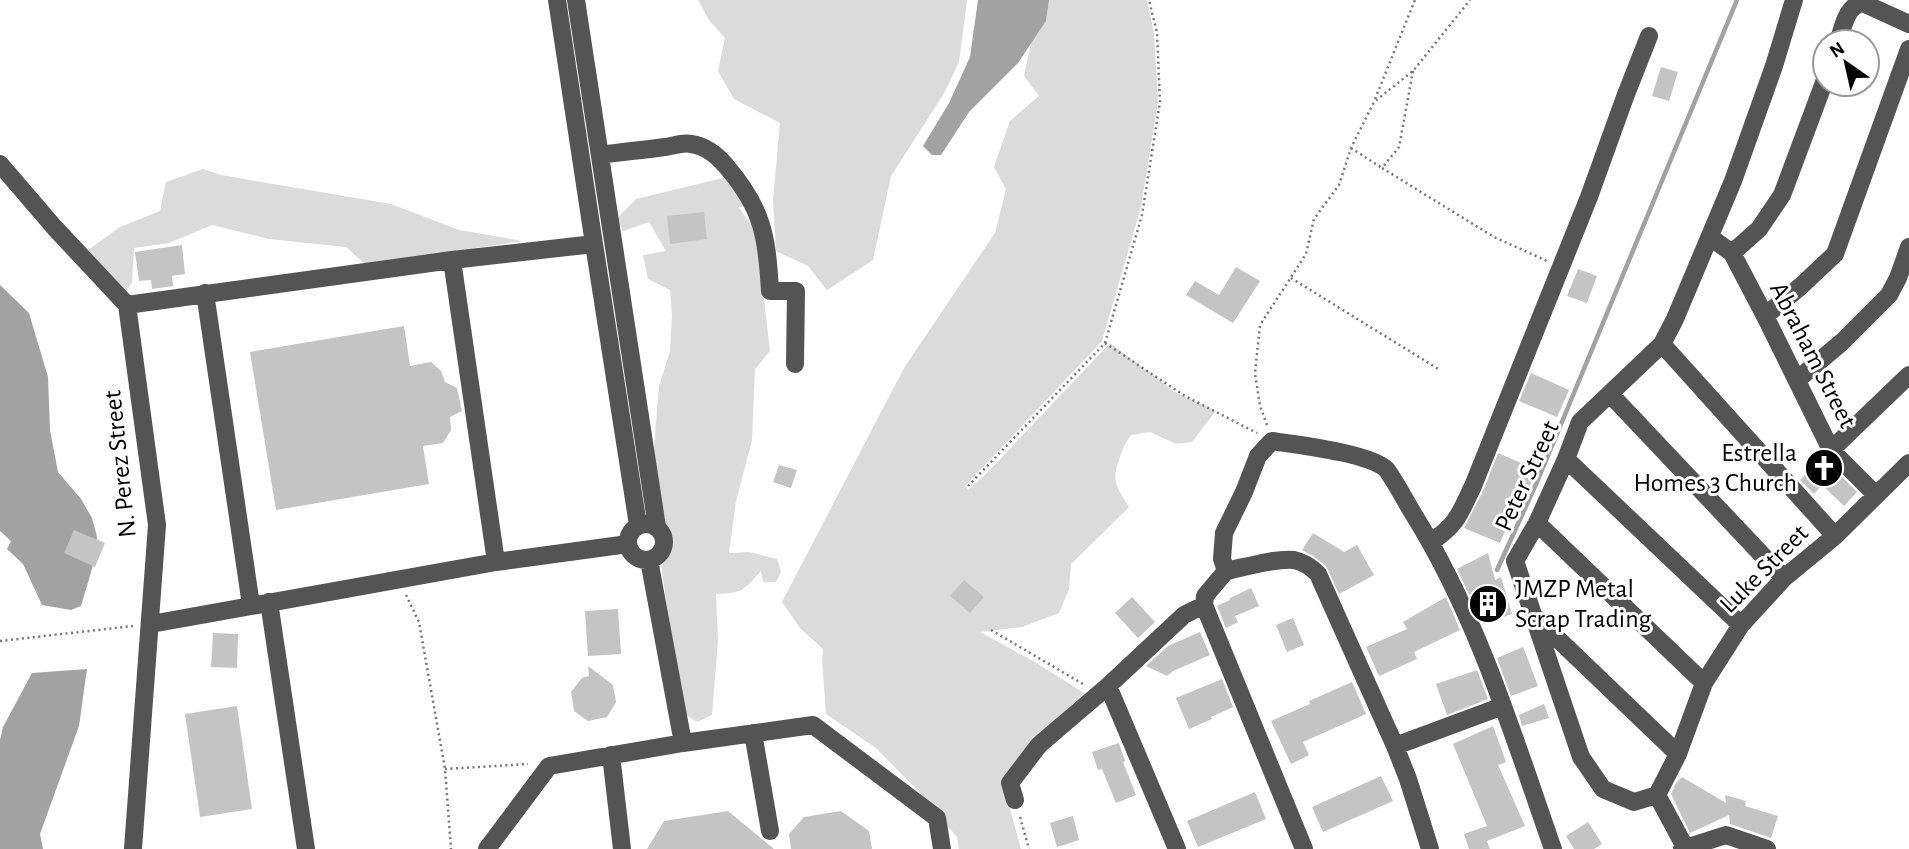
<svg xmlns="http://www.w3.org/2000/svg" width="1909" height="849" font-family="'Alegreya Sans',sans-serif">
<rect width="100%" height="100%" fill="#fff"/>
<path fill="#dbdbdb" d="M698,0h269l-8,62 -16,33 -52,81 -18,84 -46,30 -19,-24 -32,-15 -3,-51 7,-77 -46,-24 -16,-28 7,-33 -16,-18z
M1049,0h98l7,34 4,68 -17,105 -39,134 -137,145 3,4 19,-17 123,-130 65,49 41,19 -24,31 -16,2 -26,-12 -19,3c-6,8 -9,15 -12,25 -8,21 -2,28 10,47l-58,57 -2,25 -10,24 -37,14 -42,5 55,30 49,31 -49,47 -32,43 18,66h-62l-2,-12 -38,-45 -43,-44 -50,-34 -4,-55 1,-10 -23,-21 -18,-26 122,-234 91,-135 11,-44 -12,-22 16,-46 29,-25 -15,-20 7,-33 15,-22z
M203,169l18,6 170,29 68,26 64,11 -158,23 -19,-17 -77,-8 -57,-14 -43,18 -35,5 -2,34 -7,11 -28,-23 -9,-20 32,-23 40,-16 6,-29z
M727,177l21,26 -9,5 17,23 14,120 -15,18 -3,71 -16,61 -7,52 20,-1 28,7 4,13 -5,10h-13l-2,-11c-18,20 -18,22 -45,23l2,47 -6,74 -15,7 -14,-9 -21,-141 2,-28 -13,-59 8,-99 11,-35 2,-36 -2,-25 -22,-11 -5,-24 23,-4 -17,-29 -26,9 -6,-13 19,-19z"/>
<path fill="#a2a2a2" d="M978,0h71l-3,21 -28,42 -49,49 -28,43h-9l-9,-9 26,-43 21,-46z
M0,285l29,28 19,64 2,53 8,42 23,27 11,19 5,19 -5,32 -11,37 -10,4 -29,-5 -19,-41 -16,-15 4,-8 -11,-10z
M87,669l-8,57 -39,108 3,15h-43v-109l3,-13 29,-54z"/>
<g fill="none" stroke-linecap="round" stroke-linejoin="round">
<path stroke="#a2a2a2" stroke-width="4.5" d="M1497,570l40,-88 200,-482"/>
</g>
<path fill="#c4c4c4" d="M1661,67l17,5 -9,29 -17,-5z
M704,212l3,27 -37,5 -3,-28z
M182,245l3,29 -13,2 1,10 -21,3 -1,-9 -12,1 -4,-29z
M1236,267l24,14 -27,42 -47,-28 9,-14 24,14z
M1578,269l19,7 -10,27 -20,-7z
M404,326l6,40 21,-4 10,9 4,11 12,6 5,23 -12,6 1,13 -8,13 -20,3 6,38 -153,26 -26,-158z
M1531,373l38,17 -12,27 -38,-16z
M1498,453l39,17 -16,35 -4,-2 -17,40 -36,-15 19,-37z
M1822,457l35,35 -13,14 -22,-21 -8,9 -14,-14z
M779,465l18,5 -6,18 -18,-6z
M74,530l31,13 -10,24 -31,-14z
M1313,533l31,19 13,-7 17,30 -35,19 -13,-28 -13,-10 -11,-6z
M1488,553l7,27 6,-3 11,37 -29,10 -26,-55z
M964,580l20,17 -14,16 -20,-17z
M1251,588l8,18 -24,10 3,6 -12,6 -9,-22 13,-6v-2z
M1132,597l23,25 -17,16 -23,-25z
M1446,597l14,33 -46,22 3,7 -38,17 -13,-29 41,-18 -4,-7z
M618,609l3,45 -33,2 -3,-45z
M1293,618l11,27 -17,7 -11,-27z
M1200,632l10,23 -37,16 -6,5 -21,-10 22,-20z
M213,633l25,1 -1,34 -26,-1z
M1523,647l15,39 -27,10 -14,-38z
M588,666l25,19 3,17 -9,15 -19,4 -14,-10 -3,-19 11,-14 7,-2z
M1477,670l11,29 -41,16 -11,-31z
M1222,679l11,28 -22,10 1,2 -23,10 -13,-31z
M1352,682l14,32 -63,28 6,13 -18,9 -20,-43 39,-17 -1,-3z
M1544,704l5,14 -27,8 -3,-11z
M237,706l15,103 -52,8 -15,-103z
M1493,726l13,36 -8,3 27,61 -38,15 3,8h-21l-5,-15 23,-8 -34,-82z
M1119,743l6,18 -2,1 13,33 -20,8 -14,-34 -4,1 -6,-18z
M1381,776l12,25 -70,31 -11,-25z
M1682,777l44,26 -1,-8 21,6 -1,5 33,10 -7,22 -41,-14 -1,-9 -39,18 -19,-39 5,-11z
M1255,792l11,27 -68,28 -11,-26z
M728,811l46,38h-127l17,-28z
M841,811l28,20 3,18h-81l-2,-15 15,-17z
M1073,816l6,24 -22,7 -7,-24z
M1588,822l14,22 -8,5h-20l-8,-13z"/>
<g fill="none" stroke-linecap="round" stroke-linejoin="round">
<path stroke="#767676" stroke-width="2.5" stroke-dasharray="2 3.5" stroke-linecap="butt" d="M1413,71l-14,76 -17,21 112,69 53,24
M1375,99l40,-99
M1351,148l31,20
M1291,278l149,92
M1105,343l37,-128 18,-113 -3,-69 -8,-33
M1267,425l-7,-19 -5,-33 5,-48 46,-71 8,-35 25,-34 12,-37 23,-46 39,-31 57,-71
M968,486l137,-143 80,53 72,37
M406,595l13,27 26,147 6,80
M991,630l92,54
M0,641l133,-15
M445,769l83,-5
M1020,817l9,32"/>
<path stroke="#545454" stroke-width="18" d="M576,0l81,527
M1838,42c5,-14 8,-37 25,-39l46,21
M600,155c21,-3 43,-5 65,-8 8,-1 18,-5 26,-3 15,2 27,12 36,23 36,42 40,70 43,124h26l-1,73
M0,164l54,63 73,78 30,220 -24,324
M1710,237l22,16 33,63 66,134 44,44
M594,244l44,281
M1732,253l27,-24 23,-34 43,-115
M452,260l44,302
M205,293l46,312
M127,305l325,-45 142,-16 -37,-244
M1765,316l36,-30 34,-32 74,-205
M1662,344l173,192
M1797,380l45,-38 47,-47 9,-17 11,-31
M1610,394l174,184
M1831,450l78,-75
M1566,459l175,166
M1537,523l167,160
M628 542a18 18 0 1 1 36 0a18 18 0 1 1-36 0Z
M1431,542c26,-17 29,-29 42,-56l116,-289 36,-100 24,-61
M649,560l34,183
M1226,571c19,-4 50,-13 68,-11 10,2 17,7 24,14l77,172 13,33 22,70
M269,602l37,247
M1536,618l142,136
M151,624l345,-62 132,-18
M1108,686l69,163
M753,733l17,98
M1395,746l108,-40
M611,755l11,94
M1657,795l-23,7 -31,-13 -22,-32 -66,-196 22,-38 29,-64 14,-37 82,-78 13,-25 58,-138 41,-115 20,-66
M1657,795l21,-41 26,-71 37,-58 43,-47 51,-42 74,-73
M1657,795l28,52
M1015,800l-5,-17 29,-38 69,-59 76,-71 20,-10
M487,849l62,-83 134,-23 130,-18 124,93 5,31
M1304,849l-100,-244 1,-9 21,-25 -4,-12 2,-26 20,-41 14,-36 14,-15c26,4 96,12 114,28 7,8 21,35 28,46 64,103 99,220 139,334
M1682,849l44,-14 41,14"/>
</g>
<defs>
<g id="church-disc" transform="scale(2.0125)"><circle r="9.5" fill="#000" stroke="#fff"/><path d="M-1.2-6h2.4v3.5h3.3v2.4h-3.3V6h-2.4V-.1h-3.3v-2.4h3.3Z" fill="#fff"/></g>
<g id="building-disc" transform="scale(2.0125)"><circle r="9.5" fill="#000" stroke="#fff"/><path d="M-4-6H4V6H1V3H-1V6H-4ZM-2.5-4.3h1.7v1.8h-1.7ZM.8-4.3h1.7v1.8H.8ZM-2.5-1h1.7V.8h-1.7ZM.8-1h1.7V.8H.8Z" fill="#fff"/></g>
</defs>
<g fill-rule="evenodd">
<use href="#church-disc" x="1824" y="468"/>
<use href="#building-disc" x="1488" y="604"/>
</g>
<g text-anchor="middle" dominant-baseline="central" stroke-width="6" stroke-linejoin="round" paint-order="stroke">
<g font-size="26" fill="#000" stroke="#fff">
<text transform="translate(1813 355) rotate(63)">Abraham Street</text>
<text transform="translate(120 464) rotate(-96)">N. Perez Street</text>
<text transform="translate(1527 476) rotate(-65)">Peter Street</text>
<text transform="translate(1764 569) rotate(-45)">Luke Street</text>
</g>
<g font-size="26" fill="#000" stroke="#fff" text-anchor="end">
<text x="1797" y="453">Estrella<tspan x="1797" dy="30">Homes 3 Church</tspan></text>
<text x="1515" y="589" text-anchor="start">JMZP Metal<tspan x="1515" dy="30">Scrap Trading</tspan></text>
</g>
</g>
<g transform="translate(1846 63) rotate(326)"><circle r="33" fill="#ffffff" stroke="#999999" stroke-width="2"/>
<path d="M0-5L12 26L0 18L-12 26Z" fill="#000000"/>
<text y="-10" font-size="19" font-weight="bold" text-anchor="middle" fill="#000000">N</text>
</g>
</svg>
